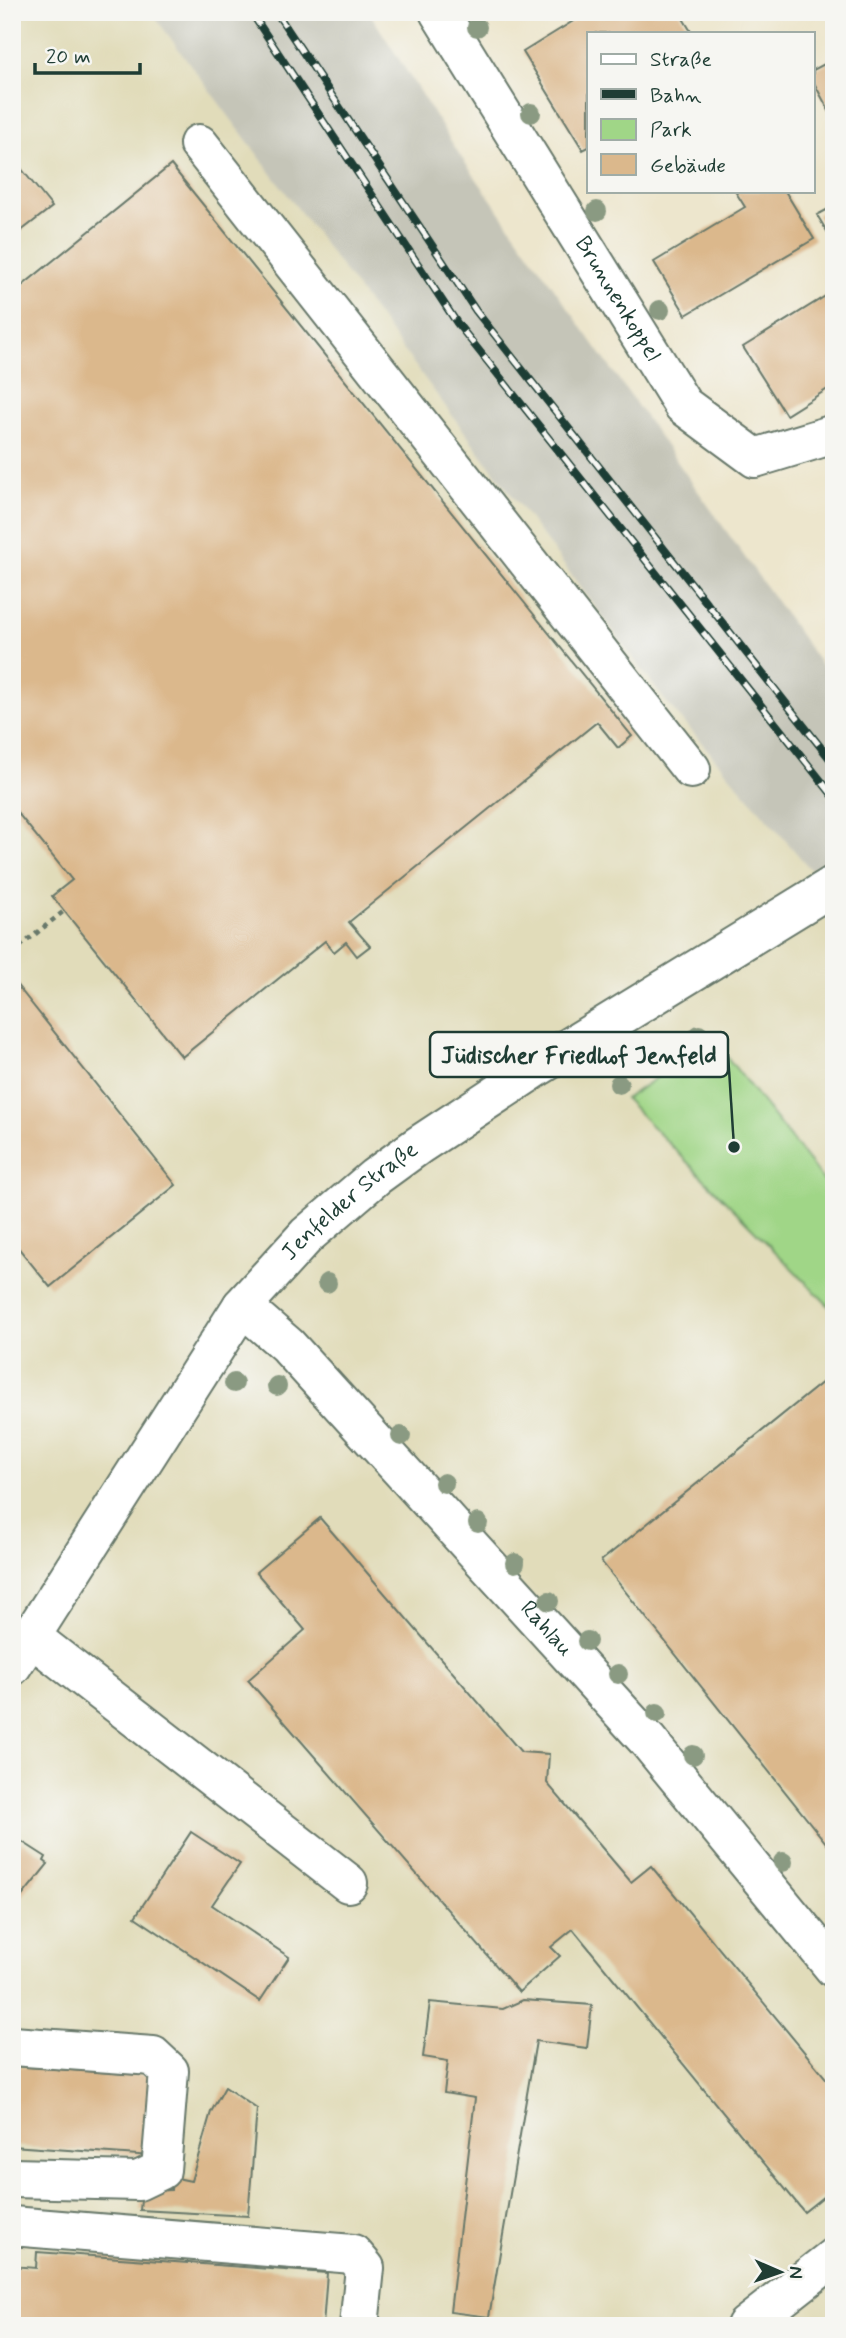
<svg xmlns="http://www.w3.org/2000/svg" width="846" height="2338" font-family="Mynerve,sans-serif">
<rect width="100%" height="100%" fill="#f6f6f2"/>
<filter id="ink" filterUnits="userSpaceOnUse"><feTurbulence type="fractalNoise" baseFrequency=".0143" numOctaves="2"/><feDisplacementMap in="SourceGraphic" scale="14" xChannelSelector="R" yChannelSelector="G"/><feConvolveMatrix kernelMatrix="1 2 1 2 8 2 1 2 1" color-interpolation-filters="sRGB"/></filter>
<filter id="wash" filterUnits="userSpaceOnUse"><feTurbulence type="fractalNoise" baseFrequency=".00686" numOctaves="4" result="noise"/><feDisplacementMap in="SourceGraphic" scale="28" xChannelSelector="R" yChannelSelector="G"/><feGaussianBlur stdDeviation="1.57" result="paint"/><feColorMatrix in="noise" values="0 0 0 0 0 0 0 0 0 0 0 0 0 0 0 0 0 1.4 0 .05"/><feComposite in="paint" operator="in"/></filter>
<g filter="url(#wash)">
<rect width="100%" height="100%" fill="#ede6cd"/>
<path fill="#e1dcba" d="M12,12h139l513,687 170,198v1429h-822z"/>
<path fill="#c5c5b8" d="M151,12h218l92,145 373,526v170l-23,17 -147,-171z"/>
<path fill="#a0d687" stroke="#608a5e" stroke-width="2" d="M713,1039l121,155v117l-209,-212z"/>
<g id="blocks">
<path fill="#dbb88c" d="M588,12h91l13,21h-103v114l-6,3 -60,-98z
M834,59v61l-21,-39v-11z
M12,157l40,50 -40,31z
M171,165l461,571 -14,12 -21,-26 -248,200 21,24 -13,10 -11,-14 -12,10 -9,-11 -143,116 -130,-161 20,-16 -60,-74v-512z
M735,191h50l29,48 -128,76 -32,-53 91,-55z
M834,206v37l-17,-28z
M832,292l2,93 -48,30 -43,-68z
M12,979l164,206 -126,102 -38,-47z
M828,1378l6,7v468l-233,-292z
M320,1518l201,234 28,2 -2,29 84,99 20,-16 183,222v100l-30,24 -231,-283 -22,18 9,9 -41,36 -271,-312 57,-50 -49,-58z
M191,1832l49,32 -28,41 77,52 -29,44 -125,-84z
M21,1841l25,16 -2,4 4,3 -29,36 -7,-4v-54l7,4z
M523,2000l69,5 -5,43 -51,-7 -47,276 -39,-5 25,-214 -31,-5 4,-32 -25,-4 7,-55 73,7z
M12,2066l146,10 -6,80 -140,-10z
M225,2087l32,22 -9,107 -108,-6 2,-19 29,-1 1,-13 19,4 20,-69z
M37,2252l290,21 -4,53h-311v-60l24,2z
M460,2320l30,4v2h-30z"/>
</g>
</g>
<g filter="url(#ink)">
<use href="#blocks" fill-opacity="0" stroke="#67786a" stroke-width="2"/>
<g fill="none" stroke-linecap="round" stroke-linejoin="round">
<g stroke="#67786a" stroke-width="42">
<g id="minor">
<path id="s1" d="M439,12l244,393 72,53 79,-24"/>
<path d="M199,144l492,625"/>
<path id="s2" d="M242,1306l45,39 361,396 186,227"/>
<path d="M30,1636l318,247"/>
<path id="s3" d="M12,1666l230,-360 65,-71 68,-58 44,-32 120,-79 295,-181"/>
<path d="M12,2046l141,10 16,15 -8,99 -23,11 -126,-3"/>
<path d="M12,2226l341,28 12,14 -6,58"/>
<path d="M746,2326l88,-69"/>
</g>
</g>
<path stroke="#67786a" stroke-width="4.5" stroke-dasharray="5 5" stroke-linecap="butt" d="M12,953l52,-42"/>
<use href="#minor" stroke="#fff" stroke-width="38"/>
<g stroke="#1f3d34" stroke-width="8">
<path id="rail" d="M251,12l206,311 377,474
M276,12l200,299 358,453"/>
</g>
<use href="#rail" stroke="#f6f6f2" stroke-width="5" stroke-dasharray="16" stroke-linecap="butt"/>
</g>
<g fill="#8a9a82">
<circle cx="477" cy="27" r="10"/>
<circle cx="531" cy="113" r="10"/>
<circle cx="597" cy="211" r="10"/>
<circle cx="660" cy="310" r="10"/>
<circle cx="699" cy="1035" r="10"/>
<circle cx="619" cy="1084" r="10"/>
<circle cx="327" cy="1283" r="10"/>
<circle cx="234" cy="1383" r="10"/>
<circle cx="277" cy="1386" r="10"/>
<circle cx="401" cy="1436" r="10"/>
<circle cx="444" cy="1483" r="10"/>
<circle cx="478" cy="1523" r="10"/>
<circle cx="515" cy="1563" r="10"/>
<circle cx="549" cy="1601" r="10"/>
<circle cx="587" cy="1641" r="10"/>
<circle cx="618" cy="1674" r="10"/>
<circle cx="657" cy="1713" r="10"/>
<circle cx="693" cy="1755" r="10"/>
<circle cx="783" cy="1862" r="10"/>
</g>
</g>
<g text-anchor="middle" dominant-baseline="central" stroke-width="7" stroke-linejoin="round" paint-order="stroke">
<g font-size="23" fill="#1f3d34" stroke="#f6f6f2">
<text stroke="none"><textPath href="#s1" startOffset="338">Brunnenkoppel</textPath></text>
<text stroke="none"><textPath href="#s3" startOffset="578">Jenfelder Straße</textPath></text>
<text stroke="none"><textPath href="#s2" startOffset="444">Rahlau</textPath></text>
</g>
</g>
<path fill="none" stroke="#1f3d34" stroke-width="2.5" d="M734 1147L728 1054"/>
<circle fill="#1f3d34" stroke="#f6f6f2" stroke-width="2.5" cx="734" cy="1147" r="7"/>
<rect fill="#f6f6f2" stroke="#1f3d34" stroke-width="2.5" x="430" y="1032" width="298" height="45" rx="7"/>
<g font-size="24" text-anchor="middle" font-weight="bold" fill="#1f3d34">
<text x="579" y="1063">Jüdischer Friedhof Jenfeld</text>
</g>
<rect width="846" height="2338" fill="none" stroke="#f6f6f2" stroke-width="42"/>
<rect x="587" y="32" width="228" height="161" fill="#f6f6f2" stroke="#a0aca6" stroke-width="2"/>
<rect x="601" y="54" width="35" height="10" fill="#ffffff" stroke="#a0aca6" stroke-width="2"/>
<text x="650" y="66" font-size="21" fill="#1f3d34">Straße</text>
<rect x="601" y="89" width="35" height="10" fill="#1f3d34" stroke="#a0aca6" stroke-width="2"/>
<text x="650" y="102" font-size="21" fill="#1f3d34">Bahn</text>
<rect x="601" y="119" width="35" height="21" fill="#a0d687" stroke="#a0aca6" stroke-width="2"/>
<text x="650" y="136" font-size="21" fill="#1f3d34">Park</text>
<rect x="601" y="154" width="35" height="21" fill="#dbb88c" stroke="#a0aca6" stroke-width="2"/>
<text x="650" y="172" font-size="21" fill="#1f3d34">Gebäude</text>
<g transform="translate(780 2272) rotate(92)" stroke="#f6f6f2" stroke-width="5" paint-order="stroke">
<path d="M0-5L12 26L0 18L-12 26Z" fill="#1f3d34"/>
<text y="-10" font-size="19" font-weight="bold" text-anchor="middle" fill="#1f3d34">N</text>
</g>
<path d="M35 63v10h105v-10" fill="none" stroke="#1f3d34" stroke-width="3.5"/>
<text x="46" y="63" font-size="21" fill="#1f3d34" stroke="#f6f6f2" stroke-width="5" paint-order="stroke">20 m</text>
</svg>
